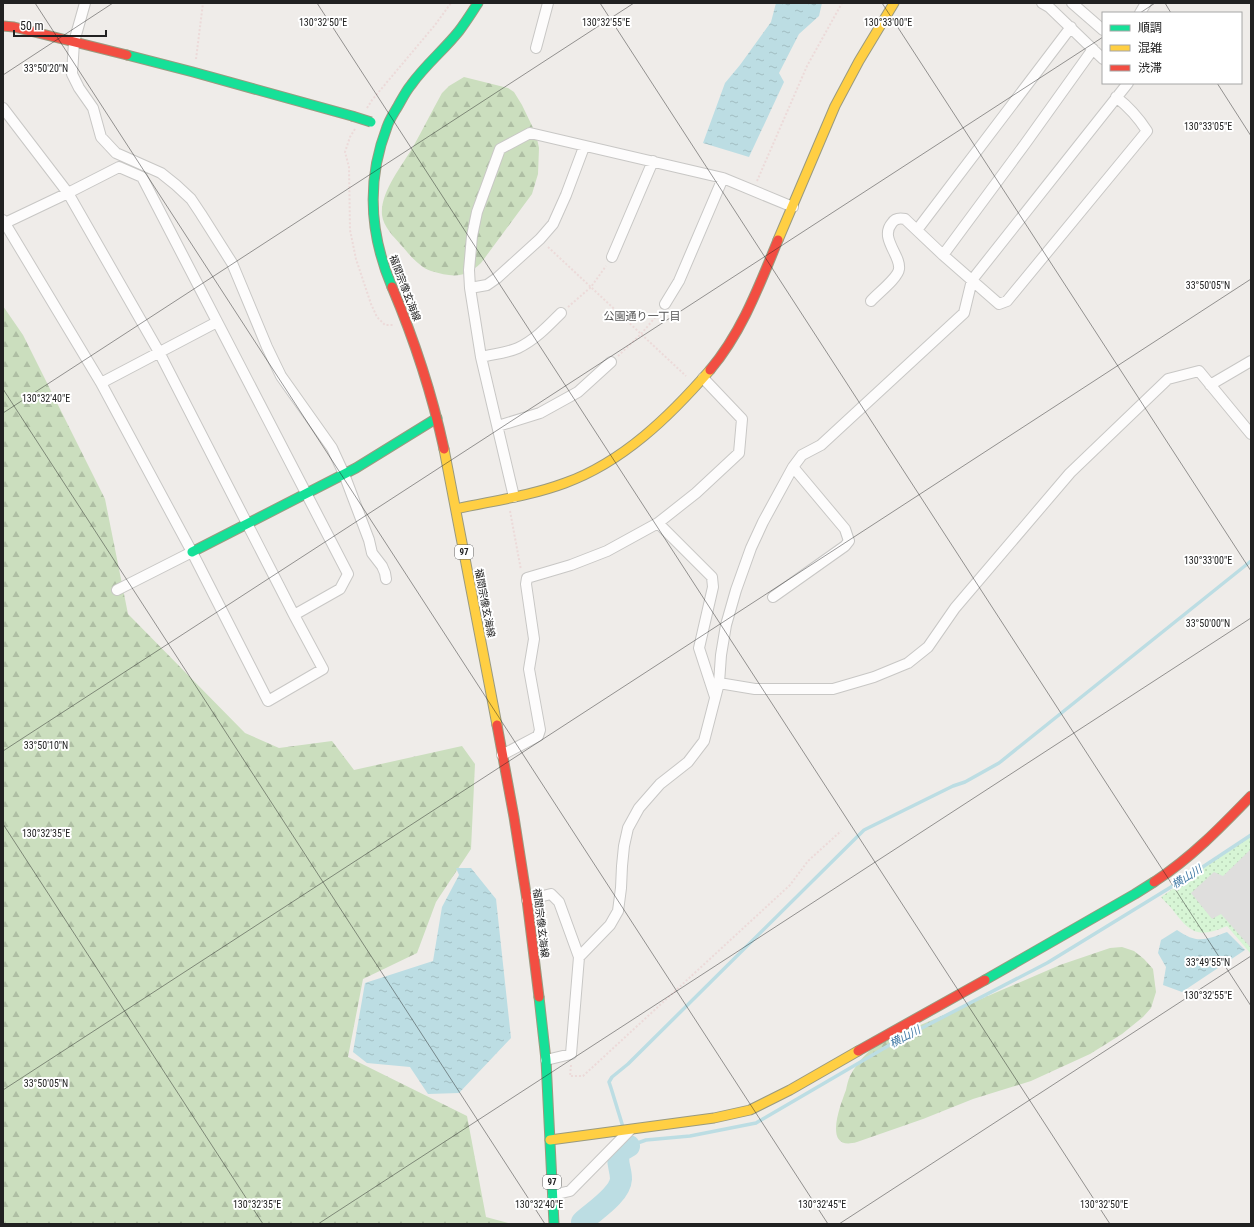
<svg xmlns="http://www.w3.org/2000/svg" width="1254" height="1227" font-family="'Roboto Condensed','Noto Sans JP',sans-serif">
<defs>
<pattern id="forest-firs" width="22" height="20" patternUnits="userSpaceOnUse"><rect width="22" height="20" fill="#cbdebe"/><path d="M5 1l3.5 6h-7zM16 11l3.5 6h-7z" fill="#aebea3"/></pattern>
<pattern id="park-dots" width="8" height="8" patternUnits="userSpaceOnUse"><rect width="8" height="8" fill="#d7f5d5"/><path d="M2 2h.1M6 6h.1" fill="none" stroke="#b8d2b7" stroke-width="1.8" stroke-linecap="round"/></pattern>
<pattern id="water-ripples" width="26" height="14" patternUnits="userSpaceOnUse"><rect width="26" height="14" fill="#bcdde3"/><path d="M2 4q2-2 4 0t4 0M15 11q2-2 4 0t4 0" fill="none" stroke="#a1bdc2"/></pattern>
</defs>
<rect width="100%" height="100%" fill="#efece9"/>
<path fill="url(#forest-firs)" d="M464,77l44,11 6,4 8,13 14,29 3,14 -1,26 -6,20 -51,69c-17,16 -29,14 -50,8 -12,-4 -22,-17 -30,-26 -7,-8 -18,-19 -19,-30 -2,-23 20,-49 31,-68 10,-18 19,-36 29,-54l7,-7z
M3,306l20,29 82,164 23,115 117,119 34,15 53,-7 22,29 108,-24 13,18 -4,85 -35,53 -19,51 -54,26 -15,78 119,59 19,101 26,7h-509z
M1122,947l12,4 10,8 9,10 3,23 -5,16 -8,9 -21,17 -32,20 -59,27 -58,18 -50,20 -66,23c-35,10 -17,-36 -11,-52 1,-5 2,-10 4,-14 8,-15 18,-25 31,-34l179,-77 50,-17z"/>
<path fill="url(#park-dots)" d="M1251,836v118l-24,-28c-29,13 -37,7 -55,-17 -4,-5 -8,-8 -11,-12z"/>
<path fill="#dfdedd" d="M1251,849v99l-30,-34 -9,5 -21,-26 23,-21 9,4z"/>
<path fill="url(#water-ripples)" d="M776,3h46l-3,13 -20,18 -20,39 5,9 -35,75 -46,-14 22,-60 15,-18 31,-43z
M456,868h15l25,31 15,139 -52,55 -31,1 -18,-27 -43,-4 -14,-11 12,-69 68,-22 9,-54 17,-32z
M1177,930c20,14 28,10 50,2l18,18 -63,42 -19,-7 3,-18 -8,-14 3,-13z"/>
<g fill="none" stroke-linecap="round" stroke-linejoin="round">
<path stroke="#bcdde3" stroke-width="3.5" d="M623,1127l-12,-39 -2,-6 3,-5 16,-13 236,-234 89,-44 12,-4 34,-19 252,-202
M626,1137l3,9 17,-6 44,-4 66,-13 137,-80 154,-80 142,-87 62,-41"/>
<path stroke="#bcdde3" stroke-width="22" d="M582,1224v-2c12,-11 38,-27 39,-43 0,-10 -5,-17 -2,-27l10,-6"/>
<g stroke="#c8c7c5" stroke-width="12">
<path id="street" d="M85,3l-11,39 -2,32 7,14 14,20 8,29 15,16 45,20 15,12 15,14 10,15 31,49 35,84 14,29 51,72 12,26 25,66 3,13 10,13 3,7 1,6
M1042,3l7,4 54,52
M1072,3l31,27
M1140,13l6,-10
M536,48l12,-45
M3,108l65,85 91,159 135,263 29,54 -55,32 -76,-149 -91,-169 -98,-163
M5,223l63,-30 51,-26 23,10 206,397 -8,15 -46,26
M917,230l154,-203
M943,255l56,49 8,-3 140,-170c-9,-14 -18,-24 -31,-34
M612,257l41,-96
M470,288l17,-3 10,-7 43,-39 13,-15 13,-29 18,-48
M871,301c6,-7 27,-23 28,-32 2,-14 -20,-31 -7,-46 3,-5 8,-5 13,-4l38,36 82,-111 68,-95
M665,304l14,-23 44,-103
M481,357c12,-3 26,-4 37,-9 17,-8 30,-22 43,-35
M101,383l116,-61
M1210,385l41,-24
M498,426l42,-13 38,-21 33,-30
M514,497l-33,-140 -11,-69 -1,-18 3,-34 5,-24 23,-63 30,-16 193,45 70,29
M658,523l54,54 1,10 -14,61 16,49
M117,590l75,-38
M773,597l72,-51 4,-5 -4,-12 -52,-62
M719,683l36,6h78l41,-12 34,-14 20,-16 27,-39 115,-135 98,-94 31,-8 52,63
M502,755l36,-19 2,-6 -11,-61 5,-30 -8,-55 1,-6 44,-13 36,-14 51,-28 38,-30 43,-40 3,-34 -39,-41
M527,900l24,-6 8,8 20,55 -8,97 -25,6
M579,957l31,-32 8,-14 3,-23 1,-22 2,-20 4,-18 11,-20 21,-24 28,-22 16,-21 15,-58 2,-28 5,-30 10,-35 15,-42 12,-26 30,-55 9,-12 19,-10 143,-132 8,-33 156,-197
M553,1195l17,-4 60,-61"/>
</g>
<g stroke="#9a9a7f" stroke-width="11">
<path id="fast" d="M127,55l66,17 159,44
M392,287c-22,-52 -26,-106 -5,-160 2,-7 7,-14 11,-21 4,-7 8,-15 13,-21 14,-20 33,-35 48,-54 7,-9 13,-19 19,-28
M192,552l164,-84 81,-50
M985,980l150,-86 19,-12
M539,997l7,63 8,164"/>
</g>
<g stroke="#9a9a7f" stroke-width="11">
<path id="slow" d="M778,240l57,-134 24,-45 35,-58
M444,449l53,276
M456,509c36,-8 74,-13 109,-26 58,-21 105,-67 145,-113
M550,1140l164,-22 36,-8 40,-20 68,-39"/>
</g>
<g stroke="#9a9a7f" stroke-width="11">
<path id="jam" d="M3,26l11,1 113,28
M392,287c22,52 40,107 52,162
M710,370c32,-38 49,-84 68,-130
M497,725l17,92 13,83 12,97
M1154,882c37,-24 67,-55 97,-86
M858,1051l127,-71"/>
</g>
<path stroke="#ecdad9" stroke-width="2" stroke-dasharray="2 2" stroke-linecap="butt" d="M196,59l7,-56
M367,108l5,-8 63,-75 16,-22
M355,129l-5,8 -5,15 4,15 1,63 6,29 15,45 6,13 8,8h8
M757,181l50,-115 35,-63
M548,247l138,129
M568,307l23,-20 15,-21
M618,356l23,-22 18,-21
M510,511l11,59
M571,1065l-1,11h13l207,-191 18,-24 33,-30"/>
<use href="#street" stroke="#fdfcfc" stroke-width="10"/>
<use href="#fast" stroke="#16e098" stroke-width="9"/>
<use href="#slow" stroke="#ffcf43" stroke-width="9"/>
<use href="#jam" stroke="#f24e42" stroke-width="9"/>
<g stroke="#9a9a7f" stroke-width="11" stroke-linecap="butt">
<path id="fast-bridge" d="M352,116l19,6"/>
</g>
<use href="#fast-bridge" stroke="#16e098" stroke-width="9"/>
</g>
<path fill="none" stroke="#212121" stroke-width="1" stroke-opacity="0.45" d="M35,3l793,1221M317,3l793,1221M600,3l651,1003M882,3l369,568M1165,3l6,10M1140,13l15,-10M3,75l110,-72M1217,83l34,53M3,389l542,835M3,413l631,-410M3,751l1100,-714M3,824l260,400M3,1090l1248,-811M318,1224l933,-606M839,1224l412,-268"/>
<g text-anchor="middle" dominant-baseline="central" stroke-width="4" stroke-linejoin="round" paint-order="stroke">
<g fill="#fff" stroke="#646464" stroke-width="1">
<rect x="455" y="545" width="18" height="14" rx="3"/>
<rect x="543" y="1175" width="18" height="14" rx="3"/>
</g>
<g font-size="9" font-weight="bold" fill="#212121">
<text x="464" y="552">97</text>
<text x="552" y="1182">97</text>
</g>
<g font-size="10" fill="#212121" stroke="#fff">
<text transform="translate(405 288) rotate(69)">福間宗像玄海線</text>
<text transform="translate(485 603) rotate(79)">福間宗像玄海線</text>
<text transform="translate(541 923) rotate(83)">福間宗像玄海線</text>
</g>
<g font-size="11" fill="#545454" stroke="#fff">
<text x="642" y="316">公園通り一丁目</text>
</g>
<g font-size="11" font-style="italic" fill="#427aa6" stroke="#fff">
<text transform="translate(1187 877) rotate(-32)">横山川</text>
<text transform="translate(905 1037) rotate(-28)">横山川</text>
</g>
</g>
<g font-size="10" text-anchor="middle" fill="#212121" stroke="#fff" stroke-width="4" stroke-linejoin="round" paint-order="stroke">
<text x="606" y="26">130°32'55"E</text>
<text x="888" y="26">130°33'00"E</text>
<text x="323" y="26">130°32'50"E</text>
<text x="46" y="72">33°50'20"N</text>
<text x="1208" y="130">130°33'05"E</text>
<text x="1208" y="289">33°50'05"N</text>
<text x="46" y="402">130°32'40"E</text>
<text x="1208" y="564">130°33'00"E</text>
<text x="1208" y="627">33°50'00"N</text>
<text x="46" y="749">33°50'10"N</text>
<text x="46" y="837">130°32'35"E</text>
<text x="1208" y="966">33°49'55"N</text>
<text x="1208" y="999">130°32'55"E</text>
<text x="46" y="1087">33°50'05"N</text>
<text x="257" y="1208">130°32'35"E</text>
<text x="539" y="1208">130°32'40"E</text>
<text x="822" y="1208">130°32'45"E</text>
<text x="1104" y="1208">130°32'50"E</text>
</g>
<rect width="1254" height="1227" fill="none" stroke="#212121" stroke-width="8"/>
<rect x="1102" y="12" width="140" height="72" fill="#ffffff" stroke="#a6a6a6"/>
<rect x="1110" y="25" width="20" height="6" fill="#16e098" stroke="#a6a6a6"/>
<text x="1138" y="32" font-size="12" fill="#212121">順調</text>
<rect x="1110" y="45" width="20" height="6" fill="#ffcf43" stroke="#a6a6a6"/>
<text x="1138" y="52" font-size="12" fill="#212121">混雑</text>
<rect x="1110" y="65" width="20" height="6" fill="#f24e42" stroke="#a6a6a6"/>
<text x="1138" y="72" font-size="12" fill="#212121">渋滞</text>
<path d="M14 30v6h92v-6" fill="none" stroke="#212121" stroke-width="2"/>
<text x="20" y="30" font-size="12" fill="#212121" stroke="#ffffff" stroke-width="3" paint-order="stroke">50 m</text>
</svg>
